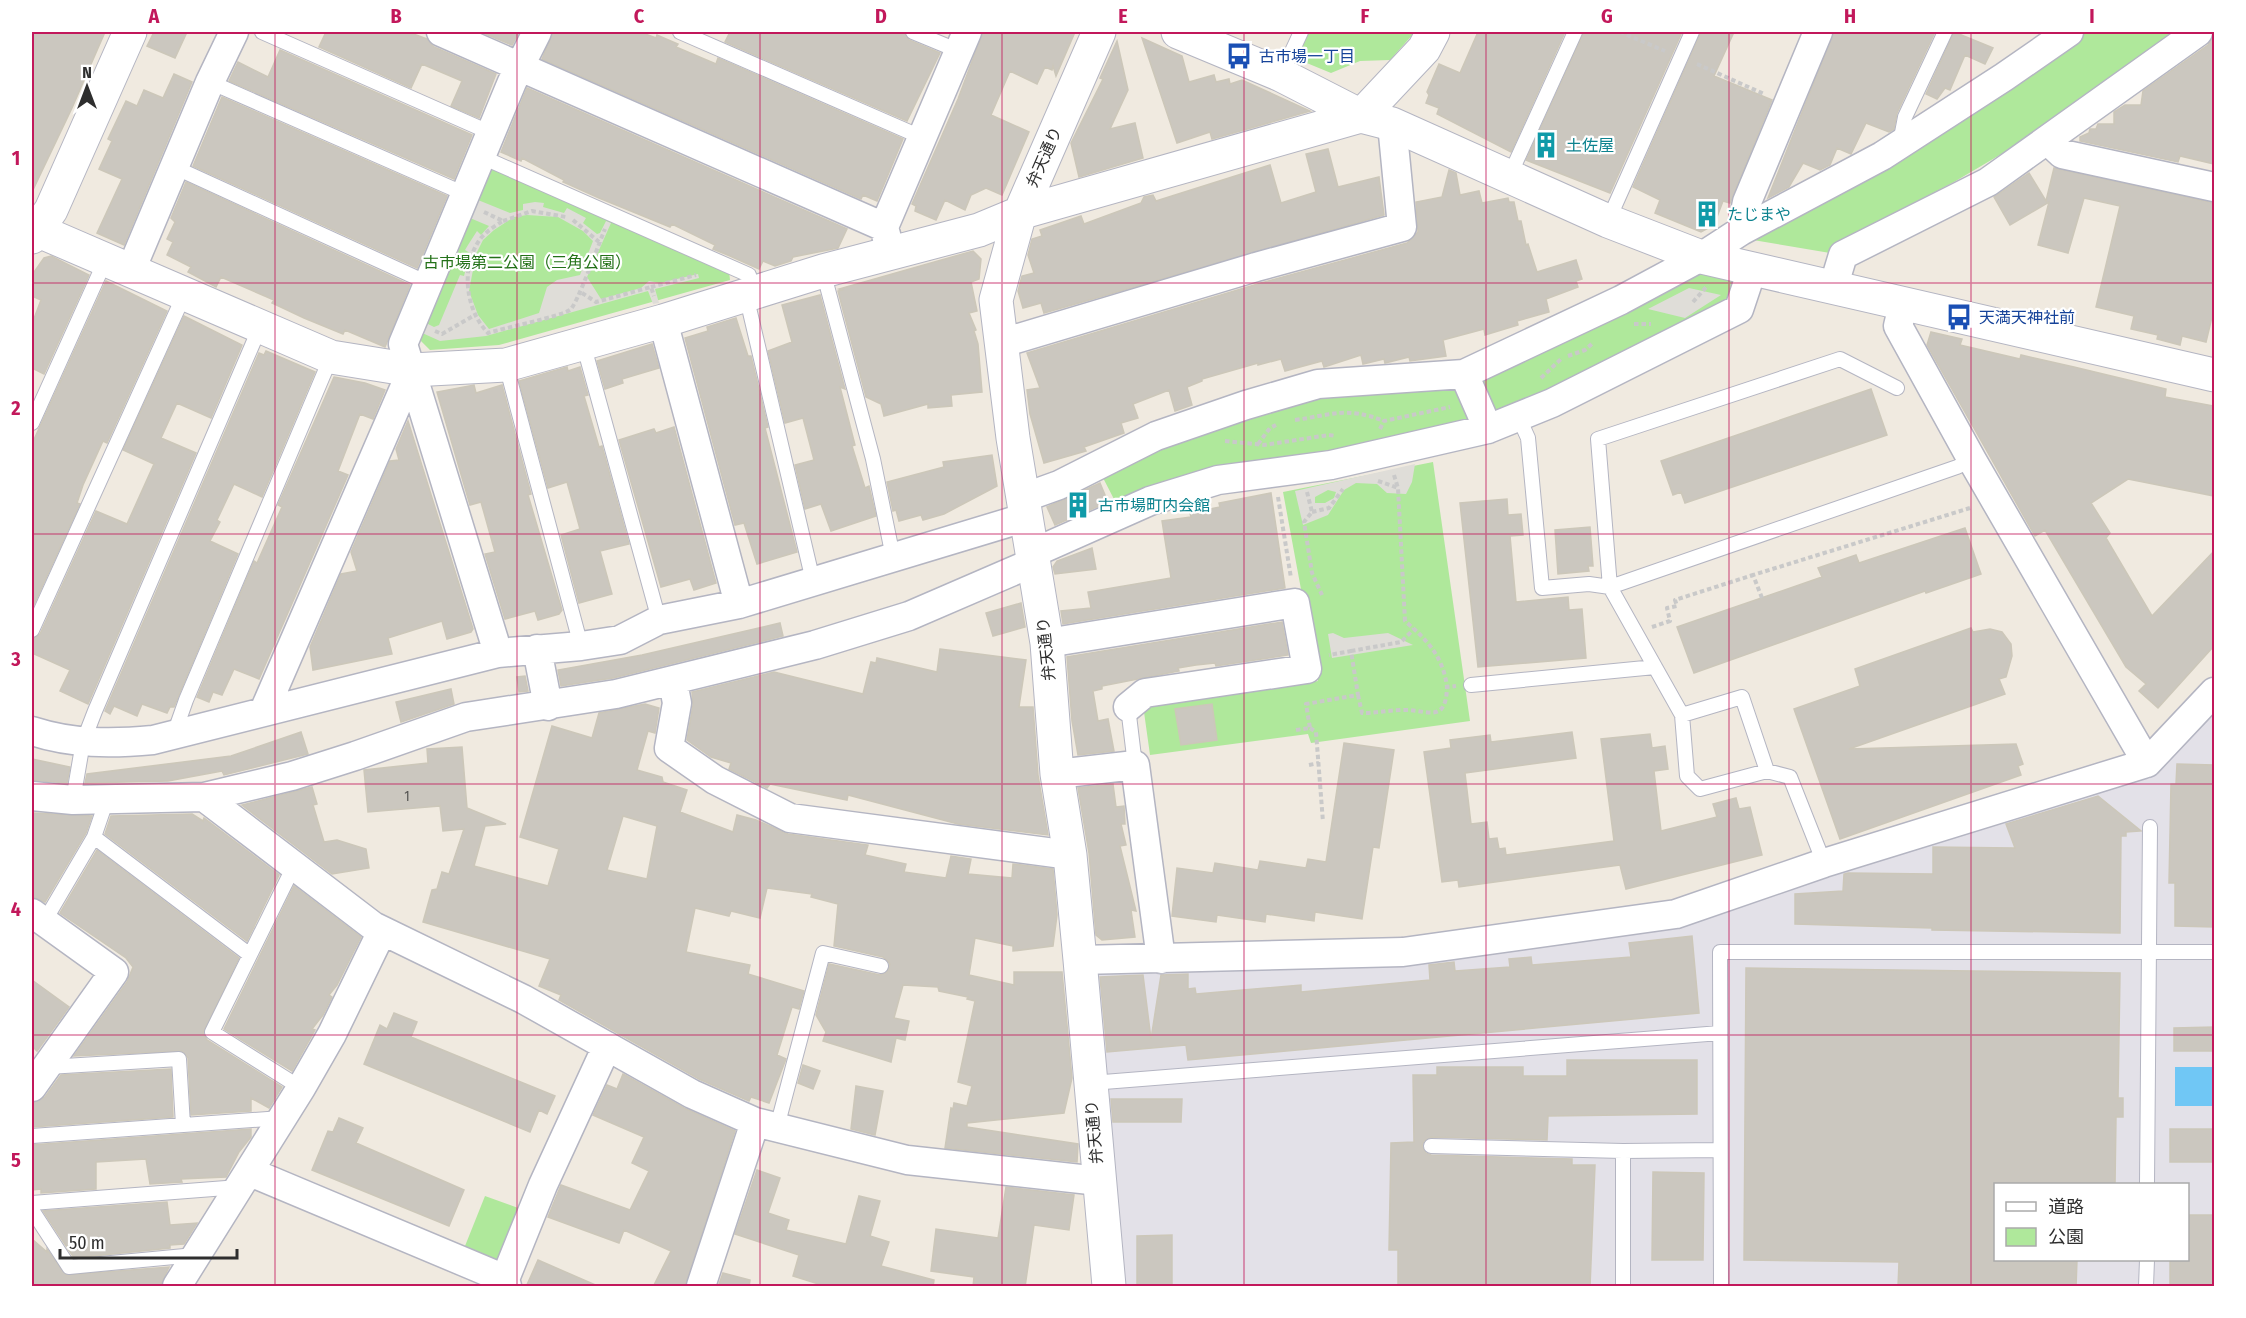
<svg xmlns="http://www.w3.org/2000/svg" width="2246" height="1318" font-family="'Fira Sans Condensed','Noto Sans JP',sans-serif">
<rect width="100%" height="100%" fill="#f0eae0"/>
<path fill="#e3e1e8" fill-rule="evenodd" d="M2214,711v575h-1094l-31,-304 10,-14 581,-44 478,-150zM1996,1184h192v76h-192z"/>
<path fill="#afe89b" d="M1308,32h107l-25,28 -30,1 -29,12 -34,-14z
M2078,32h96l-142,104 -78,46 -123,64 -1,7 -77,-13z
M489,166l240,105 1,9 -231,65 -69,5 -14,-14z
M1686,271l46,8 3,7 -2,18 -240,115 -14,-39z
M1461,385l16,39 -360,81 -17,-33 219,-81z
M1433,462l37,259 -159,22 -3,-9 -158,21 -6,-43 6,-7 168,-24 -35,-189z
M485,1196l36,13 -20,58 -38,-16z"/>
<path fill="#dfddd8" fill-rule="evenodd" d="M478,200l32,13 13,-3v-6l12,-2 9,1 -1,4 21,6 3,-5 19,10 -3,5 14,11 3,-1 6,-12 5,2 -24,54 14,22 40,-11 8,-7 11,2 38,-9 1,4 -44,11 4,14 -6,1 -5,-13 -162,45 -46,5 -20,-9 4,-10 10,5 5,-2 21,-50 4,1 6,-23 -5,-3 3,-5 9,-14 4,4 8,-9 -19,-8zM527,215l31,2 25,14 10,10 -13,34 -23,5 -10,7 -8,26 -50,16 -11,-14 -9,-24 7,-37 7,-14 11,-10 20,-13z
M1689,288l32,7 -36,23 -37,-9z
M1415,464l-3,18 -6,12 -19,-1 -10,-9 -21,-1 -12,7 -16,25 -25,10 -8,-34zM1328,490l8,2 -2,6 -9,5h-10v-6z
M1333,633l11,5 44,-5 25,12 -81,13 -4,-24z"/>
<path fill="#70c7f5" d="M2175,1067h39v39h-39z"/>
<path fill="#cbc7bf" stroke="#ccc7b9" stroke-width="1.5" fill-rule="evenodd" d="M32,32h73l-33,76 -40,84z
M154,32h33l-12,26 -28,-12z
M326,32h82l19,7 7,8 62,27 -17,44 -28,-12 11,-25 -40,-17 -11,24 -92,-41z
M481,32h38l-7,13z
M553,32h87l16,6 1,-3 21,9 -2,3 40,17 2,-6 185,81 -26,62 -14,-6 -2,4 -319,-140z
M730,32h174l5,8 31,13 -33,68 -182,-79z
M983,32h92l-19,44 -3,-10 -1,4 -7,-3 -8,17 -27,-13 -19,44 38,17 -27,63 -16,-7 -15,7 -6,15 -20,-10 -9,20 -21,-9 1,-5 -4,-2 46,-105z
M1478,32h87l-54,120 -74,-38 2,-6 -13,-5 3,-8 -2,-3 12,-28 21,9z
M1584,32h98l-72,161 -84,-33z
M1701,32h33l-20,44 58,24 -42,103 -7,-2 -9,24 -13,7 -46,-19 5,-13 -27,-13z
M1834,32h101l-38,81 -3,16 -5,3 -23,-9 -15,31 -14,-6 -7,17 -10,5 -17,-7 -14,24 -21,11z
M1954,32l39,16 -8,16 -20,-9 -15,35 -5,-2 -8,11 -11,-5z
M2214,35v129l-34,-8 -2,6 -98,-21v-4l9,-4 1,-4h6l2,-5h16v-12l11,-7h16l2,-14 65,-46z
M1142,38l40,18 7,26 25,-7 2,7 13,-3 1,5 12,-4 68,31 -98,28 -2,-7 -33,11z
M1117,41l11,49 -18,39 25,-6 8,35 -64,19 -8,-34 32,-64 -3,-1z
M280,50l192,85 -18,44 -225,-98 9,-19 30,15z
M174,74l18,8 -68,163 -27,-12 25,-54 -23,-10 13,-28 -4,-2 18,-38 11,5 7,-16 19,8z
M527,88l320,141 -9,19 -45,9 -2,4 -16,5 -12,-5 -4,8 -29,-13 -17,-7 2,-4 -43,-21 -2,3 -71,-29 -36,-16 1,-2 -42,-22 -1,3 -20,-9z
M222,97l225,99 -30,72 -224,-102z
M1328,149l10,38 41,-10 5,38 -340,98 -3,-10 -18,5 -5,-17 4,-15 12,-3 -6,-18 4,-16 10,-3 -2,-6 41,-14 3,8 57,-21 3,-6 9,-2 3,6 114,-36 11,38 35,-11 -10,-38z
M2054,168l160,35v106l-8,33 -24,-6 -2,9 -23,-6 1,-4 -27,-6 3,-13 -38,-9 24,-101 -36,-8 -16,55 -30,-8 11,-43 -39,23 -16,-28 35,-24 17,28z
M1449,170l7,3 4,22 19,-4 3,12 26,-5 1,4h5l4,19h3l5,24 2,-1 9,28 39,-12 6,19 -6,2 2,6 -32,12 3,13 -32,9 1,4 -33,10 -1,-6 -41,11 3,16 -36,5 -1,-4 -24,6 -1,-4 -21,5 -2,-9 -37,12 -2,-6 -37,10 -4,-12 -23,6v-2l-56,16v2l-15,6 5,18 -17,6 -6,-21 -36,14 5,14 -17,5 3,10 -40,14 2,4 -42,12 -14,-49 -3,-24 13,-2 -13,-35 234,-70 146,-40 11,-11 -2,-30 26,-5z
M186,182l224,103 -25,62 -40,-17 -2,4 -39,-16 -32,-15 2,-3 -53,-23 -5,10 -28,-15 3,-5 -24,-12 6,-13 -6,-3 8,-17 -4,-4z
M973,251l8,8 -2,20 -8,3 6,29 -8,2 7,17 -2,1 4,13 4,48 -31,3 1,11 -24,2v-4l-44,12 -3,-12 -15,-7 -28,-106 4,-1 -3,-1z
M51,256l38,19 -45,99 -12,-6v-44l9,-24 -9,-4v-21l12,-17z
M106,281l61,30 -60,132 -4,-2 -20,44 -6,18 3,1 -48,105v-165z
M820,295l25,94 -5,-2 15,58 -3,1 13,42 4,-2 7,30 -45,15 -10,-27 -16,5 -10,-44 19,-5 -11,-42 -18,5 -17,-72 24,-9 -10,-37z
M184,316l58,29 -31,73 -34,-15 -16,35 35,15 -108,251 -28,-13 10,-21 -38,-17v-14l8,-5 56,-123 31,13 27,-60 -31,-14z
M736,318l12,38h3l17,71 -3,1 32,124 -40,12 -13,-41 -9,2 -50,-187 23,-7 -1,-4z
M1931,332l31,7 -2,6 60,14 1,-4 53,12 92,22 -1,8 49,9v90l-86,-17 -37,24 19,30 -4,5 46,78 62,-65v95l-56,62 -19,-17 7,-7 -20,-17 -81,-137 -10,6 -108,-191z
M652,344l7,24 -37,11 1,4 -18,6 -8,-28z
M266,351l49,21 -53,125 -28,-13 -17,36 3,2 -10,19 28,13 -64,153h-4l-3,6 -25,-9 -5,12 -23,-10 -4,8 -5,-3 154,-358 5,2z
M567,367l1,4 12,-4 8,28 -4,1 15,51 3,-1 27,98 -29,7 12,43 -33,9 -18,-68 19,-6 -13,-47 -19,6 -29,-107z
M334,377l31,6 20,7 -12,29 -13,-5 -22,57 10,4 -89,204 -25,-10 -12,26 -9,-3 -4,10 -12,-5 57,-136 3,2 25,-56 -4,-2z
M474,385l2,8 26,-8 29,109 -3,1 34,115 -3,4 -21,6 -3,-9 -30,8 -20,-65 10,-2 -14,-50 -11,3 -33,-113z
M1871,389l16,46 -202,68 -4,-11 -8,3 -12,-34z
M408,421l65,208 -2,3 -24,7 -5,-18 -54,17 4,16 -79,16 -3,-23 31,-73 16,-3 -6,-19 39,-91 9,-1 -3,-11z
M674,427l42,156 -22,7 -4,-11 -29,8 -42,-147 35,-11 2,4z
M992,455l5,31 -53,28 -21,6 -2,-5 -22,6 -3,-11 -3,1 -6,-29 57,-15 -1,-5z
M1100,483l8,19 -53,23 -8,-18z
M1271,493l14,95 -222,36 -2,-13 30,-3 -3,-16 83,-14 -9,-57 29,-4 -1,-4 30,-6 -1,-4z
M1507,499l1,16 13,-1 2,21 -13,1 6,66 52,-5 1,13 13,-1 4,49 -108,9 -18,-164z
M1590,527l3,39h-5l1,5 -31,3 -3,-44z
M1965,528l16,46 -55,19 -1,-2 -231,82 -17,-46 145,-50 -4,-9 38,-13 3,8z
M1092,548l4,21 -41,5 -2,-7 4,-6z
M1021,603l4,24 -32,9 -7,-23z
M1282,622l6,33 -72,11 -1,-3 -19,2 -18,3 1,3 -77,15v3l-9,2 5,30 10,-2 6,32 -36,4 -6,-34 -5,-64z
M780,623l3,13 -170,42 -52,8 -3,-16 84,-15z
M1971,628l2,4 17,-3 12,3 9,12 1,12 -6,21 -7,2 6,15 -156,55 167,-5 7,20 -5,2 3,9 -181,64 -46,-130 66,-23 -5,-17z
M940,649l86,11 -7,47h14l5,68 10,60 -90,-11 -110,-29 -1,5 -77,-16 -3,4 -38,-19 2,-6 -20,-6 -24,-17 6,-35 -1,-13 82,-20 89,22 8,-32 5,1 1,-5 60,14z
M525,676l3,15 -9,1 -2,-15z
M451,689l3,15 -53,18 -5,-20z
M645,704l14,4 -4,25 -7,-2 -11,39 25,7 1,5 24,8 -7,22 53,20 4,-17 19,5 32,14 80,11 -3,10 41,9 -2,8 42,6 5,-22 20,3 -3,15 44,4 1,-14 40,5 4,46 -4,31 -40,5v-5l-38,-8 -6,37 45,10v-13h48l10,106 -8,35 -97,10v4l111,17 -1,18 -132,-14 6,-40 2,1 1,-6 13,3 5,-20 -14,-4 17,-81 -8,-2 1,-2 -29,-6 -1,-4 -35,-2 -9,33 15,3 -4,19 -9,-2 -5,24 -68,-21 3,-9 -10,-17 13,-51 51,11 7,-3 3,-8 -7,-7 -49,-11 4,-42 -27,-7 1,-3 -45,-6 -7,30 -29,-7 -2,5 -34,-8 -9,44 64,13 -2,9 56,17 -5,18 -7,-2 -15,48 9,4 -17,44 -18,-6 -2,4 -50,-22 -140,-79 2,-5 -22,-9 11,-27 -127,-37 9,-32 5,-1 5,-17 7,2 15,-45 -21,2 -3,-25 -72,6 -4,-42 64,-7 -1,-14 35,-2 5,61 39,16 -21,2 -11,40 74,20 11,-37 -39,-12 32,-111 40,12 7,-25zM623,816l34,10 -10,53 -40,-9z
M1212,704l5,36 -36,5 -6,-36z
M301,732l7,22 -84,21 -2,-4 -54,10 -83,2 2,-9 144,-18z
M1572,732l4,26 -111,15 6,51 16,-2 2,17 8,-1 2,11 6,-1 1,7 108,-14 -13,-102 49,-5 2,14 13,-2 3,23 -14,2 7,60 56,-14 -4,-13 23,-6 3,11 11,-2 12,48 -136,34 -6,-24 -161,22 -1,-7 -16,2 -18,-130 27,-4 -1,-8 40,-5 1,7z
M1344,743l50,7 -15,98 -6,-1 -11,72 -47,-7 -1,9 -48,-7 -1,8 -48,-7 -1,7 -44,-6 5,-48 36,5 2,-10 43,7 2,-9 46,7 2,-9 18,3z
M32,759l38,8 -3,16 -35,-3z
M2177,764l37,1v162l-39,-1v-43h-6l2,-99h5z
M1113,784l3,23 8,-1 1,18h-4l5,21 -6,1 16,65 -5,-1 4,27 -33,3 -6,-5 -7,-82 -11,-65z
M312,787l5,17 -4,1 11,37 13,-2 29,9 3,19 -37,6 -90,-69z
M2098,796l43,35 -15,1v4h-5l-1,97 -188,-3v-2l-137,-4v-30l48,-3 1,-17 4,-1 85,1v-27l82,1 -9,-24z
M32,813l60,3 -6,17 -41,69 -13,-5z
M192,814l11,7 1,-3 75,57 -32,66 -142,-107 6,-18z
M97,850l142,108 -36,75 4,7 75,47 -13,21 -18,-10v13l-60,4 -3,-57 -6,-7 -108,5 53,-74 6,-15 -7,-9 -66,-45z
M294,886l67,51 -24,48 -8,10 3,2 -9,18 -11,14 3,1 -23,41 -68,-42z
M1692,936l7,77 -511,47 -2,-15 -79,7 -7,-75 43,-2 8,64 10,-64 27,-1v15l7,-1 1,6 105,-9v7l129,-12 -1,-15 25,-3 1,9 55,-4 -1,-8 22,-2 1,8 99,-8 -2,-14z
M1746,968l374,5 -2,125h5v19h-7l-1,68h-120v75h82l-1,27h-178l1,-25 -155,-2z
M32,980l37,27 -32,44 -5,-5z
M394,1013l23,9 -6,15 144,59 -8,18 -8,-4 -9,22 -166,-68 16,-39 7,4z
M2214,1027v24h-40v-23z
M1567,1060h130v54l-149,2 -1,24 -116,-3 -7,4 -2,5 4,7 5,2 141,4v6h23l-5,122h-192v-37h-9l2,-107 23,-1 -1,-67h24v-8h86v9h44z
M803,1065l17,6 -7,18 -15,-6z
M171,1069l2,48 -141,10v-24l13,-6 16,-22z
M623,1074l61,34 51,23 -50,156h-32l18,-36 -47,-21 -5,13 -71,-26 13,-32 69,25 19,-39 -17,-8 12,-26 -51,-22 14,-30 10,4z
M856,1086l27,5 -8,44 -24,-6z
M1111,1099h71l-1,23h-68z
M339,1118l24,10 -7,15 108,47 -15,36 -137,-56 16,-39 5,1z
M251,1129v8l-12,15 -13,25 -45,2 1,3 -32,2 -4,-25 -50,3v27l-55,4v-4l-9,1v-45z
M2170,1129h44v33h-44z
M757,1170l23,8 -12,35 21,7 -3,10 60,14 13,-48 21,5 -10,35 19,6 -8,24 53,14 -1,7h-105l-35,-11 6,-21 -64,-21z
M1653,1172l51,1 -1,87h-51z
M1006,1187l68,8 -5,35 -35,-5 -9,62h-52l1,-10 -43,-6 5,-42 62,9z
M167,1202l3,23 27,-2 -13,21 -14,1v3l-96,10 -31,-47z
M2187,1215h27v72h-44v-27h17z
M1172,1235v52h-35v-51z
M32,1239l15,13v-3l19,26 103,-8 -8,17 -4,3h-125z
M538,1260l62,27h-74z
M723,1273l27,7 -1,7h-31z"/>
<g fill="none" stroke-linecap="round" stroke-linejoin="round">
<g stroke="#b4b5c2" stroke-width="16">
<path id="service" d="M262,32l229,101
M680,32l241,105
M913,32l46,19
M1281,75l20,-43
M210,82l255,112
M1900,143l5,-26 40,-85
M482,157l267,118 5,18
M174,167l254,116
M1509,177l66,-145
M1608,221l84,-189
M823,271l50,188 20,98
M746,295l67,286
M583,343l76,277
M506,365l75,281
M1897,388l-57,-29 -242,80 12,148 347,-120 15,-7
M1518,416l10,22 14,150 47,-4 21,3 72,128 5,61 13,13 67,-18 23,6 34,86
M32,423l74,-164
M32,630l153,-337
M1471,685l184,-18
M1128,707l7,58
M1682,715l60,-18 25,74
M174,734l12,-34 145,-343
M73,800l10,-58 12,-31 165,-384
M94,837l156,118
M294,866l-82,166 89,56
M44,922l50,-85 13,-38
M48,1067l131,-8 4,66
M1091,1083l629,-50
M777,1127l46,-174 58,13
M32,1136l249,-18
M1431,1146l192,5 97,-1
M2147,1184l3,-357
M32,1203l207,-16
M32,1210l37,57 126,-12
M1623,1286v-135
M1721,1286l-1,-334h494
M2146,1286l1,-26"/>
</g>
<g stroke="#b4b5c2" stroke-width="31">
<path id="minor" d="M441,32l443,195
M2047,140l15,14 152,33
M1741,231l6,-29 71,-170
M889,246l-5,-19 83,-195
M131,270l79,-188 24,-50
M1833,288l10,-33 145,-73 210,-150
M1903,305l-5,21 74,134 175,303
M663,321l76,283
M1002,343l254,-76 146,-40 -10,-103
M1464,374l24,55
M1023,498l36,-13 97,-49 90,-31 72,-21 146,-10 157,-74 80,-43 40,-26 141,-75 122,-79 65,-45
M1033,553l117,-52 68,-21 113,-15 157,-36 64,-26 187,-94 13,-39
M1047,643l248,-40 12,66 -162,24 -17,14
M537,649l11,57
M498,653l-95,-309 109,-262 25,-50
M673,682l4,21 -8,45 46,32 75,38 280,37
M264,711l148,-341
M32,731c40,13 79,13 121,9l345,-87 83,-7 39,-6 39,-20 80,-16 288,-87
M1057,774l78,-9 26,194
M32,796l41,4 131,-3 88,-21 63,-20 111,-39 150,-23 199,-49 94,-29 125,-54
M204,797l169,129 150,73 169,95 63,28 152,38 192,21
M32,913l82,59 -82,115
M1080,960l323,-8 273,-38 148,-51 323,-100 67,-71
M250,1172l255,107
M177,1286l124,-198 31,-54 50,-103
M507,1286l-2,-7 38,-94 64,-139
M701,1286l54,-164"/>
</g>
<g stroke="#b4b5c2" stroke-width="35">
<path id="tertiary" d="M1099,32l-79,181 -24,87 17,138 34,205 10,131 13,81 10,105 29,326
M1178,32l103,43 80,41 31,8 216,97 93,36 513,118
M32,228l299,129 81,13 94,-5 157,-44 160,-50 156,-41 41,-17 341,-97 63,-67 9,-17
M32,237l19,-27 79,-178"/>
</g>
<path stroke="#c9c9c9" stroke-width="4" stroke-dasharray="4.5 3" stroke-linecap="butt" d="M1620,32l45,19
M1697,64l67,30
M484,212l19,9c-7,4 -16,10 -22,17 -21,27 -16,72 7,95 16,-5 71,-16 82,-23 7,-5 29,-67 35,-81
M573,220l26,22
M503,221l29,-10 34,6
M651,287l45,-12
M582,293l14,9 55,-15 3,9
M1693,302l15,-17
M1634,324h17
M435,331l7,3 33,-19
M1568,356l17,-6 8,-7
M1541,378l20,-19
M1295,420c37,-5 51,-14 89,1
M1380,429l4,-8 66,-14
M1225,441l39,4 65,-10 7,1
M1258,444l12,-16 6,-3
M1394,475l4,13 7,133c22,19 38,35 42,66
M1378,481l20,7
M1307,492l5,20 -8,10 8,51 10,22
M1278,497l13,81
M1312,512l17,-4 14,-19
M1762,598l-9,-23 217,-67
M1652,627l18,-6 -3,-13 10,-2 -2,-6 78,-25
M1351,651l50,-9 13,-13
M1358,695l4,18c14,0 28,-3 43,-3 23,0 41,14 42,-23l9,-1
M1310,728l6,4 7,90
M1296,730l14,-2 -4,-24 52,-9 -7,-44 -22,4
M1309,765l10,-2"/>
<use href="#service" stroke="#fff" stroke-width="14"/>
<use href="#minor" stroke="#fff" stroke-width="28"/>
<use href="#tertiary" stroke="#fff" stroke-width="33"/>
</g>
<path fill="none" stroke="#c2185b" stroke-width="1.5" stroke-opacity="0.55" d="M275,32v1254M517,32v1254M760,32v1254M1002,32v1254M1244,32v1254M1486,32v1254M1729,32v1254M1971,32v1254M32,283h2182M32,534h2182M32,784h2182M32,1035h2182"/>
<defs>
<g id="bus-bare" transform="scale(2.07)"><path d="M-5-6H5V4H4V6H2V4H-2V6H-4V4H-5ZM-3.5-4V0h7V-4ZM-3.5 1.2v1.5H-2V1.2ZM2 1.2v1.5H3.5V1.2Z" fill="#1a4fb4" stroke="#fff" stroke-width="2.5" paint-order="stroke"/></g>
<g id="building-bare" transform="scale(2.07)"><path d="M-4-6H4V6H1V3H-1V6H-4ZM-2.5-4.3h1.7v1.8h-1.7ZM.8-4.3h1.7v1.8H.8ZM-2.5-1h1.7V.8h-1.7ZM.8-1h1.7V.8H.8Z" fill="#0f9aa8" stroke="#fff" stroke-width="2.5" paint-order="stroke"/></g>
</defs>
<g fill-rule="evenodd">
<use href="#bus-bare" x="1239" y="56"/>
<use href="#building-bare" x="1546" y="145"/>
<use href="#building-bare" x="1707" y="214"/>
<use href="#bus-bare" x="1959" y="317"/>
<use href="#building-bare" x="1078" y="505"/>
</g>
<g text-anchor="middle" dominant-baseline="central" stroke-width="4.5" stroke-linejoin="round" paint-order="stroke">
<g font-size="14" fill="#555452">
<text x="407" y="796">1</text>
</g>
<g font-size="16" fill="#164399" stroke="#fff" text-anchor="start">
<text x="1259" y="56">古市場一丁目</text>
<text x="1979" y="317">天満天神社前</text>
</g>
<g font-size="16" fill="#0d838f" stroke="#fff" text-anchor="start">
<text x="1566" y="145">土佐屋</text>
<text x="1727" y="214">たじまや</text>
<text x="1098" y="505">古市場町内会館</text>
</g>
<g font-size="16" fill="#2e2e2e" stroke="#fff">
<text transform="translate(1044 157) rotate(-66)">弁天通り</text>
<text transform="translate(1046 649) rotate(-96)">弁天通り</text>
<text transform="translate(1094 1132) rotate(-95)">弁天通り</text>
</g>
<g font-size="16" fill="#237118" stroke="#fff">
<text x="527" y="262">古市場第二公園（三角公園）</text>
</g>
</g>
<rect width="2246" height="1318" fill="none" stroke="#ffffff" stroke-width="66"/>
<rect x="1994" y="1183" width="195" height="78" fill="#ffffff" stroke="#ababab" stroke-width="1.5"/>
<rect x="2006" y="1202" width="30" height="9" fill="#ffffff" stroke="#ababab" stroke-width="1.5"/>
<text x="2048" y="1213" font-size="18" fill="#2e2e2e">道路</text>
<rect x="2006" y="1228" width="30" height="18" fill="#afe89b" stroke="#ababab" stroke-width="1.5"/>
<text x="2048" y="1243" font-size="18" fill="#2e2e2e">公園</text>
<g transform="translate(87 87)" stroke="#ffffff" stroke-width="4.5" paint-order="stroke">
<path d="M0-4.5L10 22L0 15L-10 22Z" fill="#2e2e2e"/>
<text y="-9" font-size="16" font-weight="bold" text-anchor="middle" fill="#2e2e2e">N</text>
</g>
<path d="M60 1249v9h177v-9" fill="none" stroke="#2e2e2e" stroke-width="3"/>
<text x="69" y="1249" font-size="18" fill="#2e2e2e" stroke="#ffffff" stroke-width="4.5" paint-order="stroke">50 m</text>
<rect x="33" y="33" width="2180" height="1252" fill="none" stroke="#c2185b" stroke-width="2"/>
<g font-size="20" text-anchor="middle" font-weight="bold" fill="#c2185b">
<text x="154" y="23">A</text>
<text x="396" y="23">B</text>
<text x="639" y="23">C</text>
<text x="881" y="23">D</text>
<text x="1123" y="23">E</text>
<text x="1365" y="23">F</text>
<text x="1607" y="23">G</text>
<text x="1850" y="23">H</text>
<text x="2092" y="23">I</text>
<text x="16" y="165">1</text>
<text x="16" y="415">2</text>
<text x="16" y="666">3</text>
<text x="16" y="916">4</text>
<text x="16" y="1167">5</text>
</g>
</svg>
